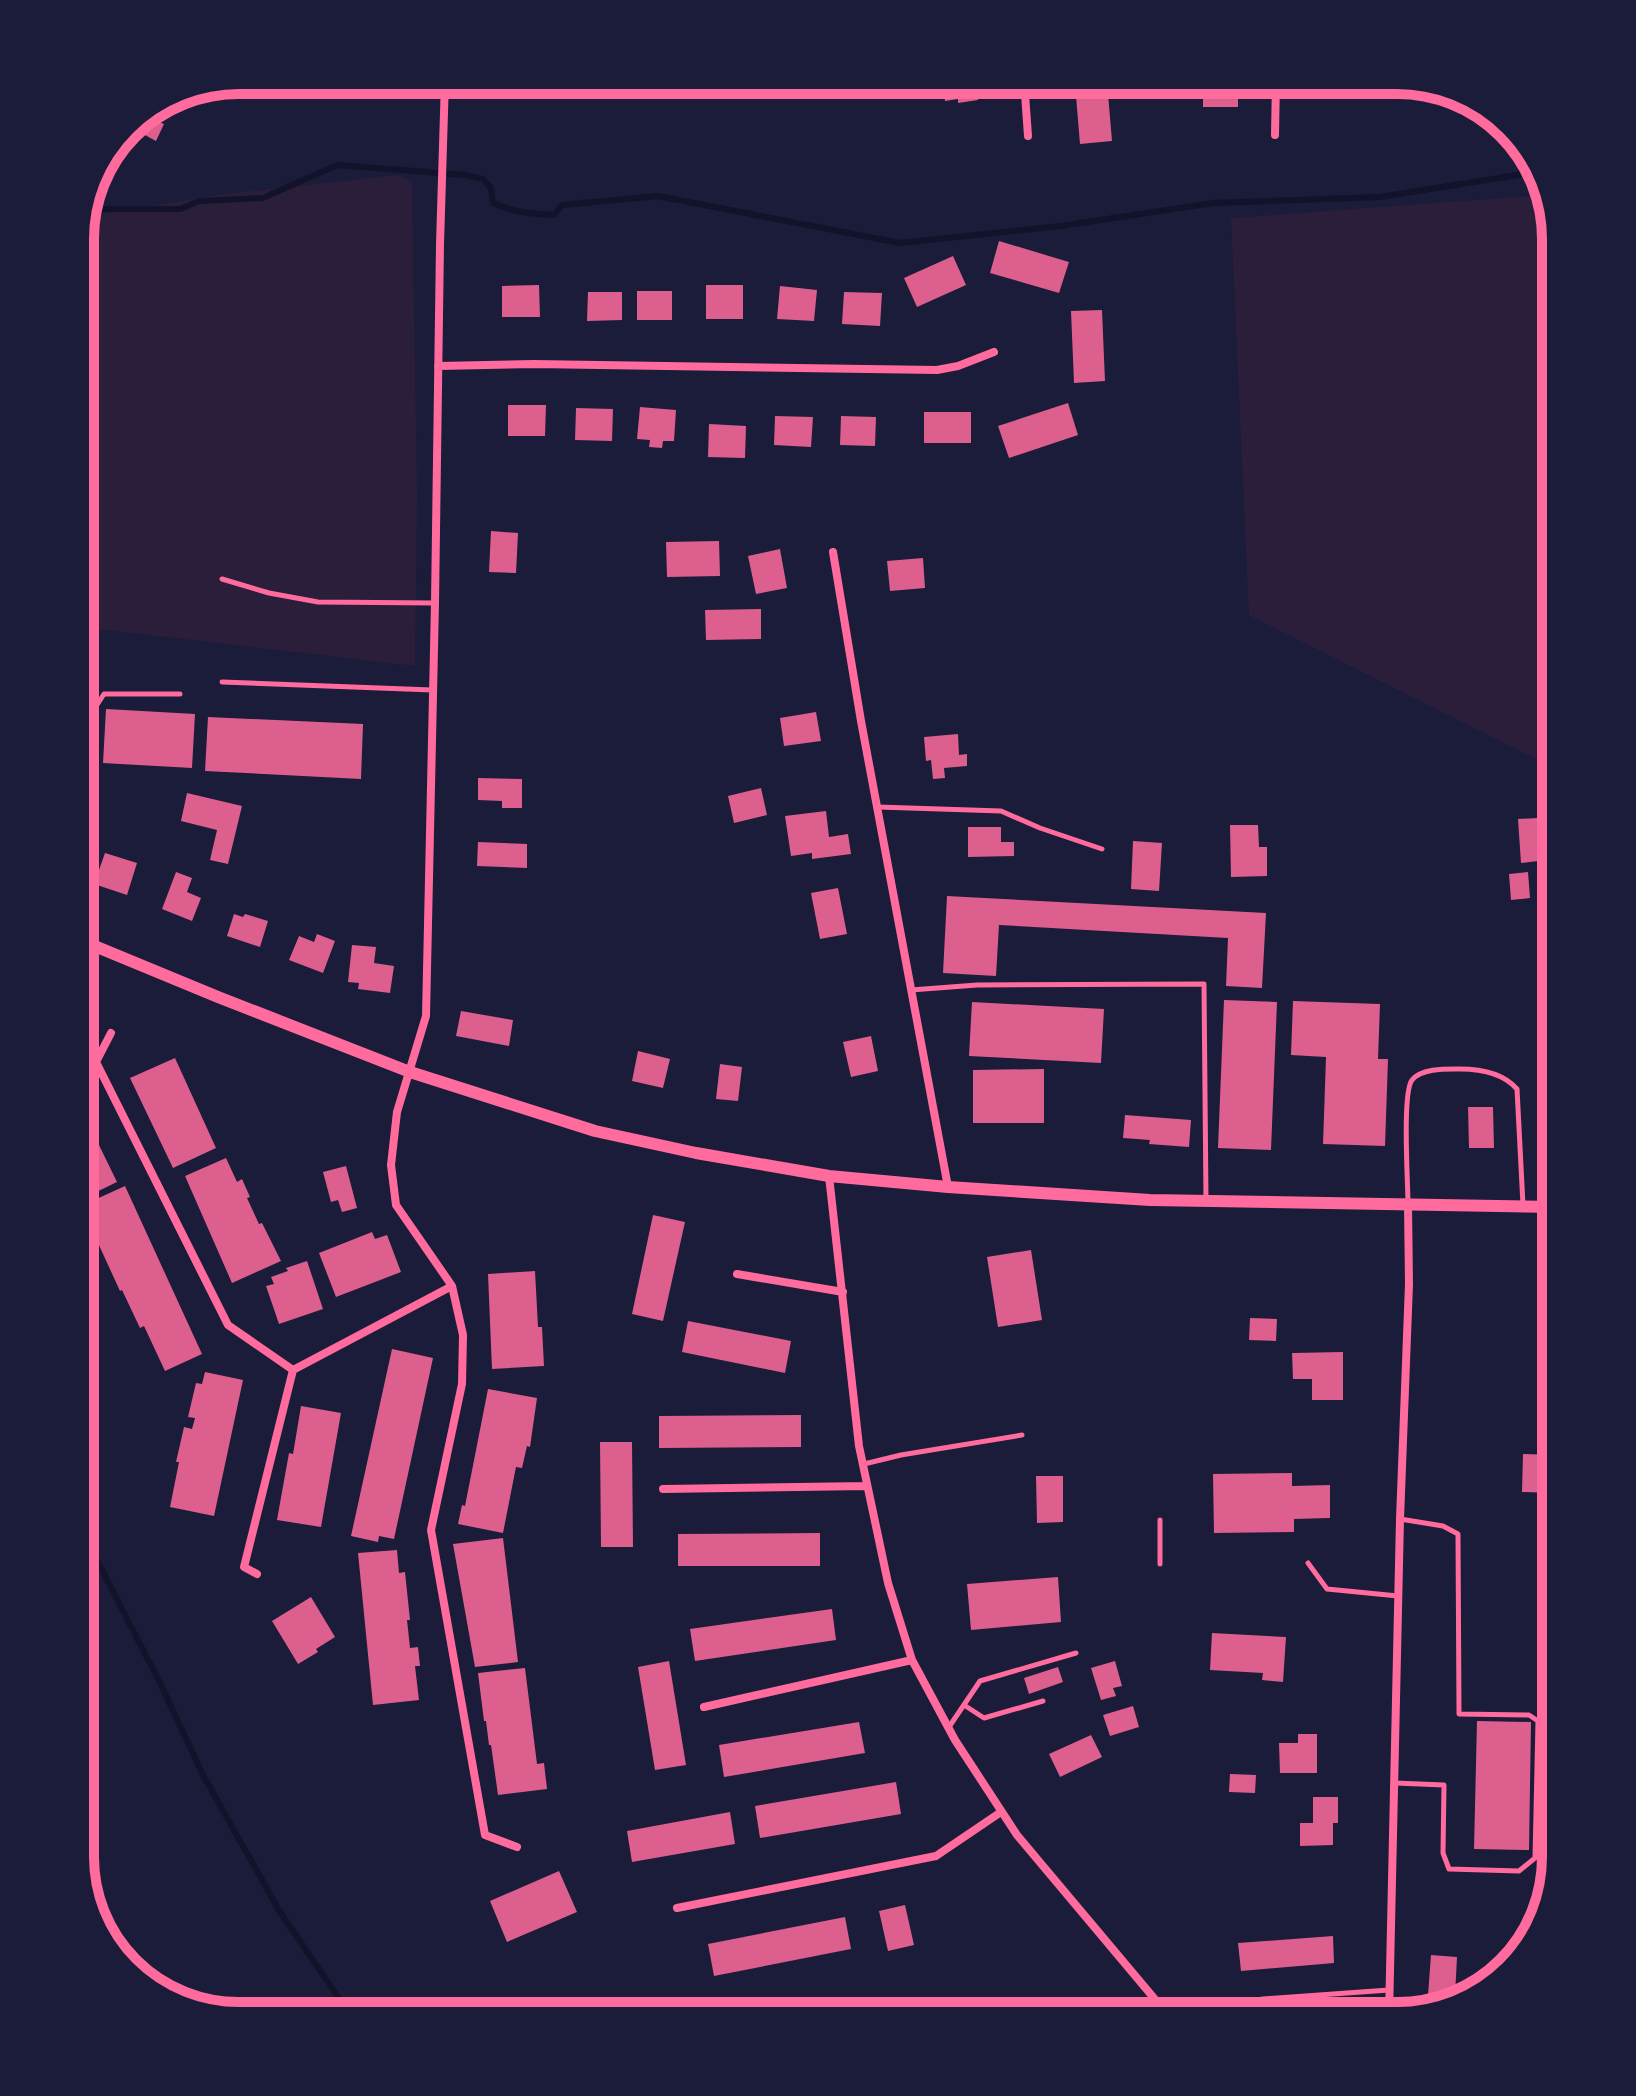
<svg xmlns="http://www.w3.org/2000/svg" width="1636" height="2096" font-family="Jost,sans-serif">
<rect width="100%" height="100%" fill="#1b1b3a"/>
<path fill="#2a1e3b" d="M397,175l15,7 5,312 -2,172 -335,-39v-399l3,-11 135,-22z
M1543,195l13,44v406l-3,1 3,12v111l-307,-154 -18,-397z"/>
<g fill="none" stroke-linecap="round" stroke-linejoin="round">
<path stroke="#12122b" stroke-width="6" d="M86,209h94l19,-8 64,-3 74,-33 128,10 18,4 8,9 2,15c20,9 39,11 61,12l8,-10 96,-9 242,47 161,-17 152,-23 167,-6 156,-25
M80,1527l81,158 42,90 77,137 71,104"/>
</g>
<path fill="#dd5f8e" d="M942,80h33l3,20 -20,3v-4l-13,2z
M1203,80h30v6h5v21h-35z
M1334,80h28v5h-28z
M1107,82l5,59 -32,3 -5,-60z
M169,98l-12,23 7,3 -8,17 -13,-7 -2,4 -15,-8 8,-10z
M999,241l70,21 -10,31 -69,-20z
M953,256l13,29 -49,22 -13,-29z
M539,285l1,32h-38v-31z
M706,285h37v34h-37z
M780,286l37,4 -3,31 -37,-2z
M637,291h35v29h-35z
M588,292h34v28l-35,1z
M844,292l38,1 -2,33 -38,-2z
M1102,310l3,71 -31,2 -3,-72z
M1068,403l10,32 -69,23 -11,-32z
M508,405h38l-1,31h-37z
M640,407l36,3 -2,31h-11l-1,7 -13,-1 1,-7 -13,-1z
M576,408l37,1 -1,32 -37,-1z
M924,412h47v31h-47z
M775,416l38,1 -2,30 -37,-2z
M841,416l35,1 -1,29 -35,-1z
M709,424l37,2 -1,32 -37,-1z
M491,531l27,2 -2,40 -27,-1z
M719,541l1,35 -53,1 -1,-35z
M780,549l7,39 -31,6 -8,-38z
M923,558l2,30 -35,3 -3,-30z
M761,609v30l-55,1 -1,-30z
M106,709l89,5 -3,54 -89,-5z
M816,712l5,29 -37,5 -4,-28z
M208,717l155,7 -2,55 -156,-8z
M958,734l1,21 8,-1v12l-23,2 1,10 -12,1 -2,-19 -5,1 -2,-24z
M478,778l44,1v29h-20v-7l-24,-1z
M761,788l6,27 -33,8 -6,-27z
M187,793l55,13 -14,58 -18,-4 7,-30 -36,-9z
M826,811l3,26 19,-3 3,20 -39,5v-6l-21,3 -6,-40z
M1538,818v7l18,-2v29l-19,2 1,7 -17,2 -3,-44z
M1230,825h28l1,22h8v29l-36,1z
M968,827h33v15h13v14l-46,1z
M1133,841l29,2 -3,48 -28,-2z
M478,842l49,2v24l-50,-2z
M105,853l32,10 -10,32 -33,-11z
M176,872l16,6 -5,14 14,6 -9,23 -30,-12z
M1528,872l2,26 -19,2 -2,-26z
M838,888l9,46 -27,5 -9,-46z
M947,896l319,17 -4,75 -36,-2 2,-48 -229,-13 -3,51 -53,-3z
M234,914l9,3 2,-3 23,7 -8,26 -33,-11z
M317,934l18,7 -12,32 -34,-13 10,-24 15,6z
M352,945l24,2 -2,16 20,3 -4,27 -32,-4 1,-6 -11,-1z
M1224,1000l53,2 -6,148 -53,-2z
M1293,1001l87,3 -2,55h10l-3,87 -62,-2 3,-87 -35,-2z
M972,1002l132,7 -3,54 -132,-7z
M461,1011l52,9 -4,26 -53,-10z
M1553,1012h3v134h-7z
M871,1036l7,35 -27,6 -8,-35z
M638,1051l32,8 -7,29 -31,-7z
M175,1058l41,90 -43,20 -43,-90z
M720,1064l22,3 -4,34 -22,-2z
M1044,1069v54h-71v-53z
M80,1106l37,76 -37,18z
M1468,1107h25l1,41h-25z
M1125,1115l66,5 -2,27 -40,-3 1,-4 -27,-2z
M226,1158l11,24 5,-3 8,18 -3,1 12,26 3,-1 19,38 -49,22 -47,-107z
M346,1166l11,42 -15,4 -4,-12 -7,2 -8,-30z
M125,1186l77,168 -37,17 -21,-45 -4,2 -18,-38 -2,1 -39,-85z
M653,1215l32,7 -22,99 -31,-7z
M372,1232l3,7 12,-4 14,37 -65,25 -17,-44z
M1031,1250l11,70 -44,7 -11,-70z
M307,1261l16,48 -44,15 -13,-38 8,-2 -3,-7 17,-6 -2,-3z
M535,1271l3,56h4l2,39 -52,3 -4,-95z
M1250,1318l27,1 -1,22 -27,-1z
M688,1321l103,20 -6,32 -103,-21z
M392,1349l41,9 -39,181 -15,-3 -1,6 -27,-6z
M1343,1352v48h-31v-21h-19l-1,-26z
M205,1372l38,8 -29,136 -44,-9 9,-45h-3l8,-35 8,2 3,-11 -7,-1 8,-34 6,1z
M488,1389l49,9 -7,49 -3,-1 -5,22 -6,-1 -13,66 -45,-9 4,-19 3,1z
M301,1406l40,7 -20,114 -44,-7 12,-67 4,1z
M801,1415v32l-142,1v-32z
M600,1442h32l1,105h-32z
M1523,1454l33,1v38l-34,-1z
M1292,1473v13l38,-1v33l-36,1v13l-80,1 -1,-59z
M1036,1476h27v46l-26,1z
M820,1533v33h-142v-32z
M503,1538l15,124 -43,5 -22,-123z
M397,1550l2,23 6,-1 5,48h-3l3,28 8,-1 2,19h-5l4,34 -46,5 -15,-152z
M1058,1577l3,45 -90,8 -4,-46z
M311,1597l24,40 -19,12 2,3 -20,12 -26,-43z
M832,1609l4,31 -141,21 -5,-32z
M1212,1633l74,4 -3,45 -21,-2 1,-7 -53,-3z
M669,1661l17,104 -31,5 -17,-103z
M1115,1661l7,25 -9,2 3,8 -15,4 -10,-32z
M1058,1667l5,15 -34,12 -5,-16z
M525,1668l12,96 7,-1 3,26 -49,6 -7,-50h-2l-3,-24h-2l-6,-48z
M1133,1706l6,21 -29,9 -7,-21z
M1477,1721l54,1 -2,128 -55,-1z
M859,1722l6,31 -141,24 -5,-32z
M1298,1734h19v39h-37l-1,-30h19z
M1091,1735l11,22 -42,20 -11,-23z
M1230,1774l26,1 -1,18 -26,-1z
M896,1782l5,32 -141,24 -5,-32z
M1313,1797h25v26h-5v22l-33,1v-23h13z
M730,1812l5,32 -103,18 -5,-31z
M559,1871l18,41 -70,30 -17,-41z
M905,1905l9,40 -26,6 -9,-40z
M845,1917l6,32 -137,27 -6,-32z
M1333,1936l1,27 -93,8 -3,-28z
M1431,1955l26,2 -2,39 -27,-1z"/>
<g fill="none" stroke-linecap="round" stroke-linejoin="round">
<path stroke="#ff6b9d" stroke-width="5" d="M222,579l47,14 49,9 116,1
M222,682l210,8
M80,731l24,-37h76
M878,807l123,4 39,17 62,21
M911,990l66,-5 227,-1 2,217
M1408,1204c0,-21 -6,-111 4,-124 10,-12 34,-11 48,-11 20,0 43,4 57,20l6,116
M864,1464l37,-9 121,-20
M1308,1563l19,26 71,7
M1160,1564v-44
M964,1705l20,13 59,-17
M949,1727l31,-46 96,-28
M1395,1783l49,2 -1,68 6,16 70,2 16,-13 3,-137 -9,-6 -70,-1 -1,-180 -15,-8 -43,-7
M1169,2014l94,-15 126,-9"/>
<path stroke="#ff6b9d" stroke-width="8" d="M445,80l-5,164 -5,359 -9,413 -29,96 -6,53 5,40 56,81 11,49 -1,49 -31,146 54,305 32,12
M1024,80l4,56
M1275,135l1,-55
M438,366l96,-2 403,6 21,-4 36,-14
M833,552l28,169 87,466
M111,1033l-15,29 132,263 65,45
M829,1176l30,270 29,137 24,77 43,80 62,95 152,181
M737,1274l106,18
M663,1489l204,-3
M257,1574l-13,-7 49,-197 159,-84
M704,1707l208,-47
M677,1908l259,-52 65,-44
M1389,2016l11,-497 9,-235 -1,-79"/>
<path stroke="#ff6b9d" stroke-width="12" d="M80,940l138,57 192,75 185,59 101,22 133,23 119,11 202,13 406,7"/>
</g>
<path d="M0 0H1636V2096H0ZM239 94H1397A145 145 0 0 1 1542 239V1857A145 145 0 0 1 1397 2002H239A145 145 0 0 1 94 1857V239A145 145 0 0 1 239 94Z" fill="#1b1b3a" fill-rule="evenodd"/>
<path fill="none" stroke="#ff6b9d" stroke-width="10" d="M239 94H1397A145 145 0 0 1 1542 239V1857A145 145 0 0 1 1397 2002H239A145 145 0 0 1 94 1857V239A145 145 0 0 1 239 94Z"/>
</svg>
